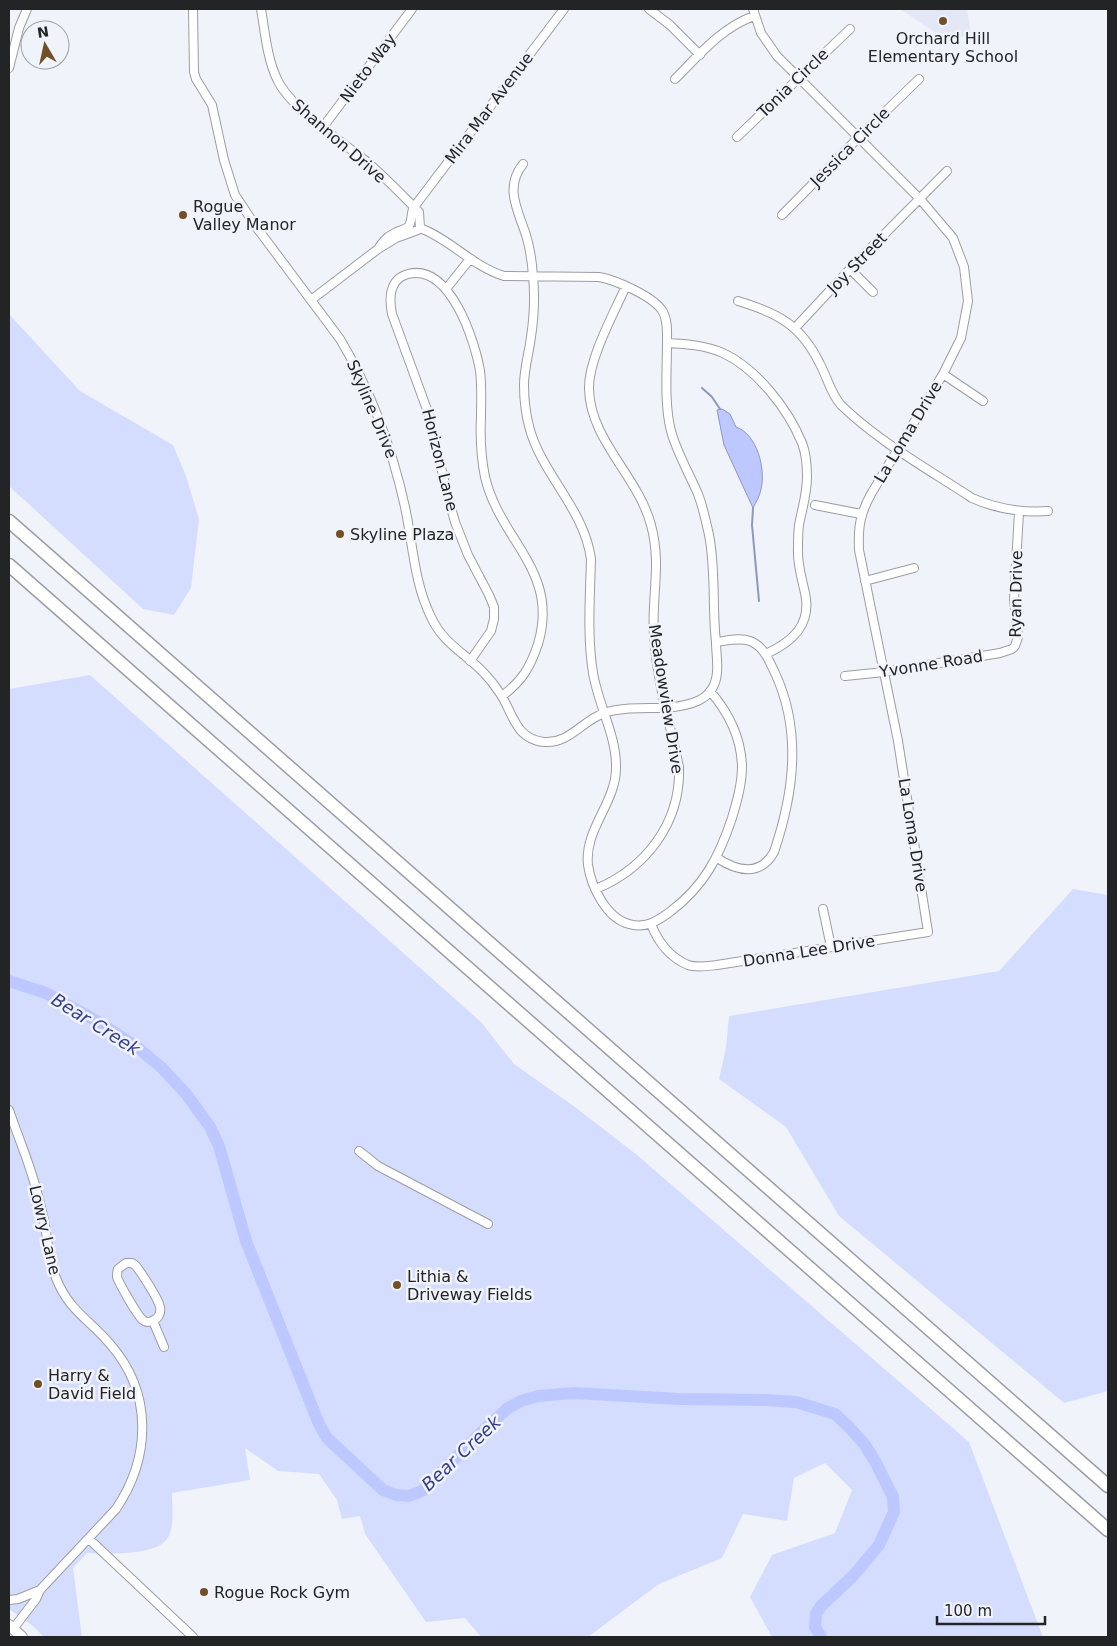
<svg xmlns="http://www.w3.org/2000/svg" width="1117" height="1646" font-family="'DejaVu Sans',sans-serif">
<rect width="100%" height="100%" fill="#f1f3fb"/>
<path fill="#e4e7f6" d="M900,9h67l4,24 -22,9z"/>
<path fill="#d5ddff" d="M9,314l71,77 93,54 13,31 13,43 -8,69 -17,27 -31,-6 -134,-123z
M90,675l391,347 33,42 61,43 62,48 332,287 74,195h-271l-22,-40 22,-42 63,-22 17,-43 -27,-27 -31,15 -7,43 -44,-7 -21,44 -63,26 -71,53h-107l-16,-19 -39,4 -61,-88 -5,-18 -18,3 -5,-19 -18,-26 -41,-3 -33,-23 5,32 -78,13c0,13 3,35 -5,46 -12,17 -62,15 -80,14l-14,15 9,69h-38l-11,-11 -24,-17v-920z
M1073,889l35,6v496l-44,12 -225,-187 -53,-89 -67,-48 7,-31 3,-32 270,-45z"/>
<path fill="#bcc8ff" stroke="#8e97be" d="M722,409l8,5 6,13c21,7 30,42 25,62 -1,7 -5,13 -8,19l-29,-63 -7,-35z"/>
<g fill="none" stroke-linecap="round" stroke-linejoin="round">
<path stroke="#8e97be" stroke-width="2" d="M702,388l10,9 8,12
M753,508l-1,17 7,76"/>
<path stroke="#bcc8ff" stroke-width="12" d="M9,981l37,12 49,27 42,27 25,21 25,27 23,32 9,19 27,95 73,183 8,14 56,52 13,5 13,1 13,-5 65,-64 21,-19 13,-7 17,-5 36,-3 105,6 87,1 30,2 39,12 14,13 16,18 11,18 17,34 1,15 -15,33 -26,31 -32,30 -5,8 -1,13 6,10"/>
<g stroke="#9c9da4" stroke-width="10">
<path id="minor" d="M193,9l1,63 2,7 16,26 12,55 11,35 22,33 83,111c31,52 52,109 65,168 8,37 9,76 26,110 12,26 32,35 51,54 6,6 12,13 17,21 14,19 15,47 45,50 25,2 38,-21 60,-29 18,-6 40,-5 60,-5 24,-2 51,-6 53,-36 1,-10 -1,-20 -1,-30 10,-1 23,-5 34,-1 14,5 19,20 25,32 27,58 19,120 -1,179 -14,25 -37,19 -57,6
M261,9c4,23 6,49 16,70 13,29 64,62 89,82 19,16 36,34 53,51l1,16 -2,2 -22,8 -18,11 -67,51
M649,9l21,16 30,30
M9,68l10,-40 8,-19
M675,79c23,-23 47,-52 79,-63
M323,127l89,-118
M737,137l113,-108
M523,164c-19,24 -5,46 3,71 4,13 6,27 7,41 2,20 1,41 -2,61 -2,16 -7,32 -7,48 0,15 2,31 6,45 14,47 54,79 61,129 -1,38 -4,77 2,114 5,31 24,64 23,95 0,35 -32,61 -28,97 3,21 18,53 41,59 16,5 29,-3 42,-13 33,-25 48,-54 61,-93 5,-17 10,-34 10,-52 -1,-29 -13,-53 -32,-75
M782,215l77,-78 60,-58
M420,228c30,11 52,38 84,48l95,1c17,3 56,20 64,35 5,9 4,21 4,31
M378,249c4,-6 8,-12 15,-15 4,-3 11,-4 15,-7 5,-5 2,-13 6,-20l150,-198
M850,269l23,23
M446,289l24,-30
M738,301c40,12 63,24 82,63 7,13 11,30 21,41 38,37 87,64 131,93 25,11 49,15 76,13
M795,328l55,-59 97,-98
M943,374l40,27
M815,505l46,9
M865,581l49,-13
M716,642c-4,-35 0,-72 -7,-107 -3,-14 -6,-28 -11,-41 -9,-21 -21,-41 -27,-63 -7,-27 -4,-61 -4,-88 19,1 38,2 56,10 34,16 65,56 79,90 4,10 5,23 5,34 0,17 -5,32 -8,48 -1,8 -1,16 -1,23 -1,16 4,31 7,45 7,32 -13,49 -39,61
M470,661l21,-30 3,-12v-12l-5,-12 -21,-40 -13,-33 -8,-29 -18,-78 -37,-101c-3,-15 -3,-35 16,-40 42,-11 67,67 72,97 2,15 1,30 1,46 -1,20 0,40 4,60 15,64 75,94 53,167 -8,24 -16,37 -36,52
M845,676l39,-4 116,-19 12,-4 3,-3 3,-9 -4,-38 5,-87
M596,889c50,-21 85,-66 83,-122 -9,-43 -22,-86 -25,-130 -3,-40 8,-72 -3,-112 -13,-49 -61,-85 -62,-136 -1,-29 25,-76 37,-103
M823,909l8,38
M651,924c7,18 18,33 37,41 8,3 20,1 29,0l211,-33 -30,-191 -39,-191c-1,-23 1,-36 12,-56l72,-120 18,-36 7,-37 -4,-34 -11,-29 -33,-39 -143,-143 -16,-23 -8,-24
M9,1110c9,27 21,54 28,82 3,11 6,22 8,34 3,17 4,35 11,52 13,33 33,41 54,66 43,49 41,113 6,165l-76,81 -4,9 -23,30
M359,1151l19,15 110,58
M126,1263h6l4,3c6,8 22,32 24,41 1,5 -1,11 -6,13 -3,2 -8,3 -11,0 -5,-3 -24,-37 -26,-43 0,-4 0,-5 1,-8z
M153,1321l11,26
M89,1539l104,98
M9,1600l9,-1 22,-9"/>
</g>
<g stroke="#9c9da4" stroke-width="12">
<path id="major" d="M9,1625l13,12"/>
</g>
<g stroke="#9c9da4" stroke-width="15">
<path id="highway" d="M9,521l1099,965
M9,565l1099,965"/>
</g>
<use href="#minor" stroke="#fff" stroke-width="8"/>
<use href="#major" stroke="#fff" stroke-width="10"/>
<use href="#highway" stroke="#fff" stroke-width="12"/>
</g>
<g fill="#714f27" stroke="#f1f3fb" stroke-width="2">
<circle cx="943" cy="21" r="5"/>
<circle cx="183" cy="215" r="5"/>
<circle cx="340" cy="534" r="5"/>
<circle cx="397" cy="1285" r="5"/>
<circle cx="38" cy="1384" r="5"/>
<circle cx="204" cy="1592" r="5"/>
</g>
<g text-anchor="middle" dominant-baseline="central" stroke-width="5" stroke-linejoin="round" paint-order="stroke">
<g font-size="16" fill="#232426" stroke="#f1f3fb" text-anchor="start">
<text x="943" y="38" text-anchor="middle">Orchard Hill<tspan x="943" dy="18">Elementary School</tspan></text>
<text x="193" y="206">Rogue<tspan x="193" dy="18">Valley Manor</tspan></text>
<text x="350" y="534">Skyline Plaza</text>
<text x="407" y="1276">Lithia &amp;<tspan x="407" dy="18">Driveway Fields</tspan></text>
<text x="48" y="1375">Harry &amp;<tspan x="48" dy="18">David Field</tspan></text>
<text x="214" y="1592">Rogue Rock Gym</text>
</g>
<g font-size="16" fill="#232426" stroke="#f1f3fb">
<text transform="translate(368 68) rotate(-53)">Nieto Way</text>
<text transform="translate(793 83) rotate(-44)">Tonia Circle</text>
<text transform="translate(489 108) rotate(-53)">Mira Mar Avenue</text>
<text transform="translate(339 141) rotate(41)">Shannon Drive</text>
<text transform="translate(850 147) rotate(-45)">Jessica Circle</text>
<text transform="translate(857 263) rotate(-46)">Joy Street</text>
<text transform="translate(372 409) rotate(67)">Skyline Drive</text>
<text transform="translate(908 432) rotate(-59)">La Loma Drive</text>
<text transform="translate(440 460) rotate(76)">Horizon Lane</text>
<text transform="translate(1016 594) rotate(-89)">Ryan Drive</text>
<text transform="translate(931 664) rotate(-9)">Yvonne Road</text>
<text transform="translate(666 699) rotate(81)">Meadowview Drive</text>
<text transform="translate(913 835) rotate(81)">La Loma Drive</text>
<text transform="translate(809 951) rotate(-9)">Donna Lee Drive</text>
<text transform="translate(45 1230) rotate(77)">Lowry Lane</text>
</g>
<g font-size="18" font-style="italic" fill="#353d8b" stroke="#f1f3fb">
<text transform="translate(96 1024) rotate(32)">Bear Creek</text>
<text transform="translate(461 1453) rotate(-43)">Bear Creek</text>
</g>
</g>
<rect width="1117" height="1646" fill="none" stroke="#232426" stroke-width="20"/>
<g transform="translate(45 45) rotate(351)"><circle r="24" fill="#f1f3fb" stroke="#9fa0a6"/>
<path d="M0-4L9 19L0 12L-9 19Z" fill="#714f27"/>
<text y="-8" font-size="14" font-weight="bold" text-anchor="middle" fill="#232426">N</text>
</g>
<path d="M937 1616v8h108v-8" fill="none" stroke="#232426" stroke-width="2.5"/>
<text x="944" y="1616" font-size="15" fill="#232426" stroke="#f1f3fb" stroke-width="4" paint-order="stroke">100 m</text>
</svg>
